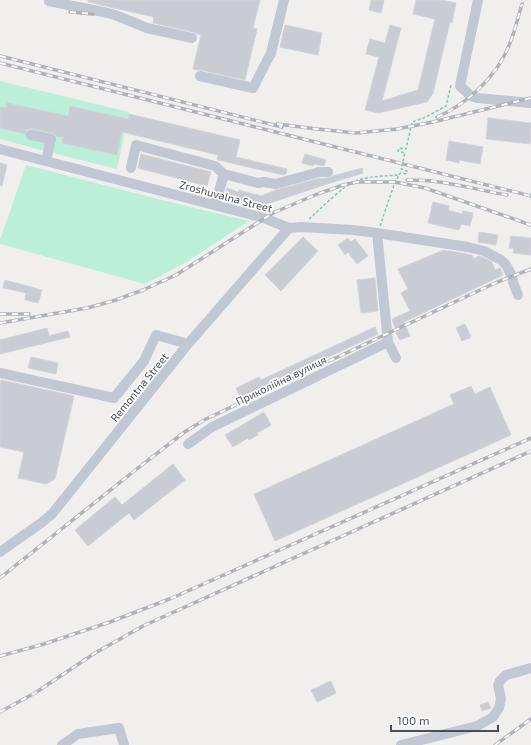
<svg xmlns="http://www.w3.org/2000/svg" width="531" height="745" font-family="'Exo 2',sans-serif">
<rect width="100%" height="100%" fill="#f1eeee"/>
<path fill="#bbefd9" d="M0,81l129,31 -12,57 -69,-17 -48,-13z
M26,165l136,35 87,21 -61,40 -43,23 -145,-40v-4z"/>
<path fill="#caccd4" stroke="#d2d3da" d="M88,0h172l-7,28 4,1 -12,51 -44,-10h-4l-4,-1 8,-34 -4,-1 -4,-2 -40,-9 1,-6 -66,-15z
M371,0h13l-3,13 -12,-3z
M416,0h25l15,3 -4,20 -2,-1 -17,71 -6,9 -49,11 -13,-3 14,-53 -13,-3 4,-15 15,4 5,-18 11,3 -19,73 36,-11 17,-71 -22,-5z
M285,25l37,8 -4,22 -38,-8z
M7,103l61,13 2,-10 58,13 1,-5 111,26 -4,17 51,12 -1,5 -3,1 -65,-15h-1l1,-5 -96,-23 -5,23 -55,-12 1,-6 -6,-1 -5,-3 -20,-4h-5l-2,5 -25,-6v-21l6,1z
M488,118l43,5 -1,21 -44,-5z
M449,141l34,6 -3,17 -21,-4v3l-13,-3z
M141,154l70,18 -4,14 -69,-18z
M305,154l21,6 -2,6 -10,-2 -1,2 -11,-3z
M0,163l7,2 -5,21h-2z
M362,168l1,5 -39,12 -63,21 -36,-11 2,-7 11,4 1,-2 22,6 15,-6 44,-12 1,1 7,-1 5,-2z
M433,202l16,4 -1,4 14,4 1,-3 10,2 -3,13 -9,-2 -2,6 -31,-7z
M479,232l19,3 -2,10 -18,-3z
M511,236l20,2v17l-18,-2 1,-5h-5z
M303,237l15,14 -37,40 -16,-16z
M348,238l3,4 4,-3 13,17 -11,8 -9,-12 -3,3 -7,-10z
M444,250l28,5 2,4 4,-3 4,1 10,5 3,8 5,-2 3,7 -99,47 6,14 -10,4 -4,-7 1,-1 -4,-10 -1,-3 18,-8 -9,-18 7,-4 -10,-20z
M375,278l3,33 -17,2 -4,-33z
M5,280l37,10 -4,13 -13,-3 1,-7 -17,-4 -6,-1z
M465,324l6,13 -9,4 -6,-13z
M375,327l3,7 -138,64 -4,-10 23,-11 2,3z
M47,328l2,8 19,-5 2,6 -70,17v-14z
M31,357l27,6 -2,11 -28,-6z
M1,380l73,16 -19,83 -9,5 -28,-6 6,-26 -24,-5v-61z
M471,386l4,8 15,-7 21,48 -236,106 -21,-47 200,-90 -4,-9z
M264,412l7,13 -14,8 1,2 -9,5 -1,-2 -15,9 -8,-12z
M173,464l12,16 -51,40 -5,-7 -41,33 -13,-16 40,-33 7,8z
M331,681l5,12 -19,9 -6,-12z
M488,702l3,6 -9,3 -2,-6z"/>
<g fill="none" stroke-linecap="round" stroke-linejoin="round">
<path stroke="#73ceb2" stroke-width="1.5" stroke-dasharray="3 2" stroke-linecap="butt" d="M309,219c13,-11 34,-34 49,-39 13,-4 27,-4 41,-5
M380,226l14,-41 6,-12 6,1 1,-3 -6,-2 4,-16 -7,-2 1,-3 7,1 6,-27 14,-5 20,-11 5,-21"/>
<path stroke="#c1c7d3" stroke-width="10" d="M49,0v1l59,12 7,2 32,13 45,10
M478,0l-18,86 11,10 6,2 54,5
M200,76l53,12 18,-35 13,-53
M31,135l20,4 -5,22
M0,149l264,69 25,10 12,-1 52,3 24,3 91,14 16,4 17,9 5,5 6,11 1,6 5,13
M131,168l5,-23 79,21 9,8
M215,205l9,-31 34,9 6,-1 12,2 43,-12h9
M377,233l11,109 8,16
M0,373l114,25 30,-37 12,-26 32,9
M188,444l24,-17 176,-85
M0,552l41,-29 11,-9 136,-170 101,-116
M62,745l16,-11 41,-6 5,17
M401,745l76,-19 16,-9 6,-9 2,-9 -3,-14 2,-4 6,-6 25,-7"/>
<g stroke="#b0b2b9" stroke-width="3.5">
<path id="rail" d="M70,12l23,2
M0,56l282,71
M0,63l531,133
M437,117c31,-13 61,-42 73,-74 5,-12 8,-26 12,-39
M277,124l40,5 39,4 41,-4 36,-7 98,-24
M407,180c15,0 30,1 44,4 19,3 38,8 56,11
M0,314h29
M0,323l87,-15 29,-8 27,-10 33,-15 97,-62 42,-18 28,-10 14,-3h38l30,6 106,37
M0,578l138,-110 48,-37 20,-12 289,-136 36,-14
M0,656l44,-12 66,-22 62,-24 359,-160
M0,712l35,-19 60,-40 48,-27 388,-175
M495,745l36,-26"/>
</g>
<use href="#rail" stroke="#fff" stroke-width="2" stroke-dasharray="6" stroke-linecap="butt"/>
</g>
<g text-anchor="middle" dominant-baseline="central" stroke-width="3" stroke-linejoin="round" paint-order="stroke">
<g font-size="11" fill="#464d5c" stroke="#fff">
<text transform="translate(226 196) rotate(15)">Zroshuvalna Street</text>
<text transform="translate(281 380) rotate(-26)">Приколійна вулиця</text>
<text transform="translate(139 387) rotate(-51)">Remontna Street</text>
</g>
</g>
<path d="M391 725v6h107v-6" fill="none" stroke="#464d5c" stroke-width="2"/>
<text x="397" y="725" font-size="12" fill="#464d5c" stroke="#ffffff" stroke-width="3" paint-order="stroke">100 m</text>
</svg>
